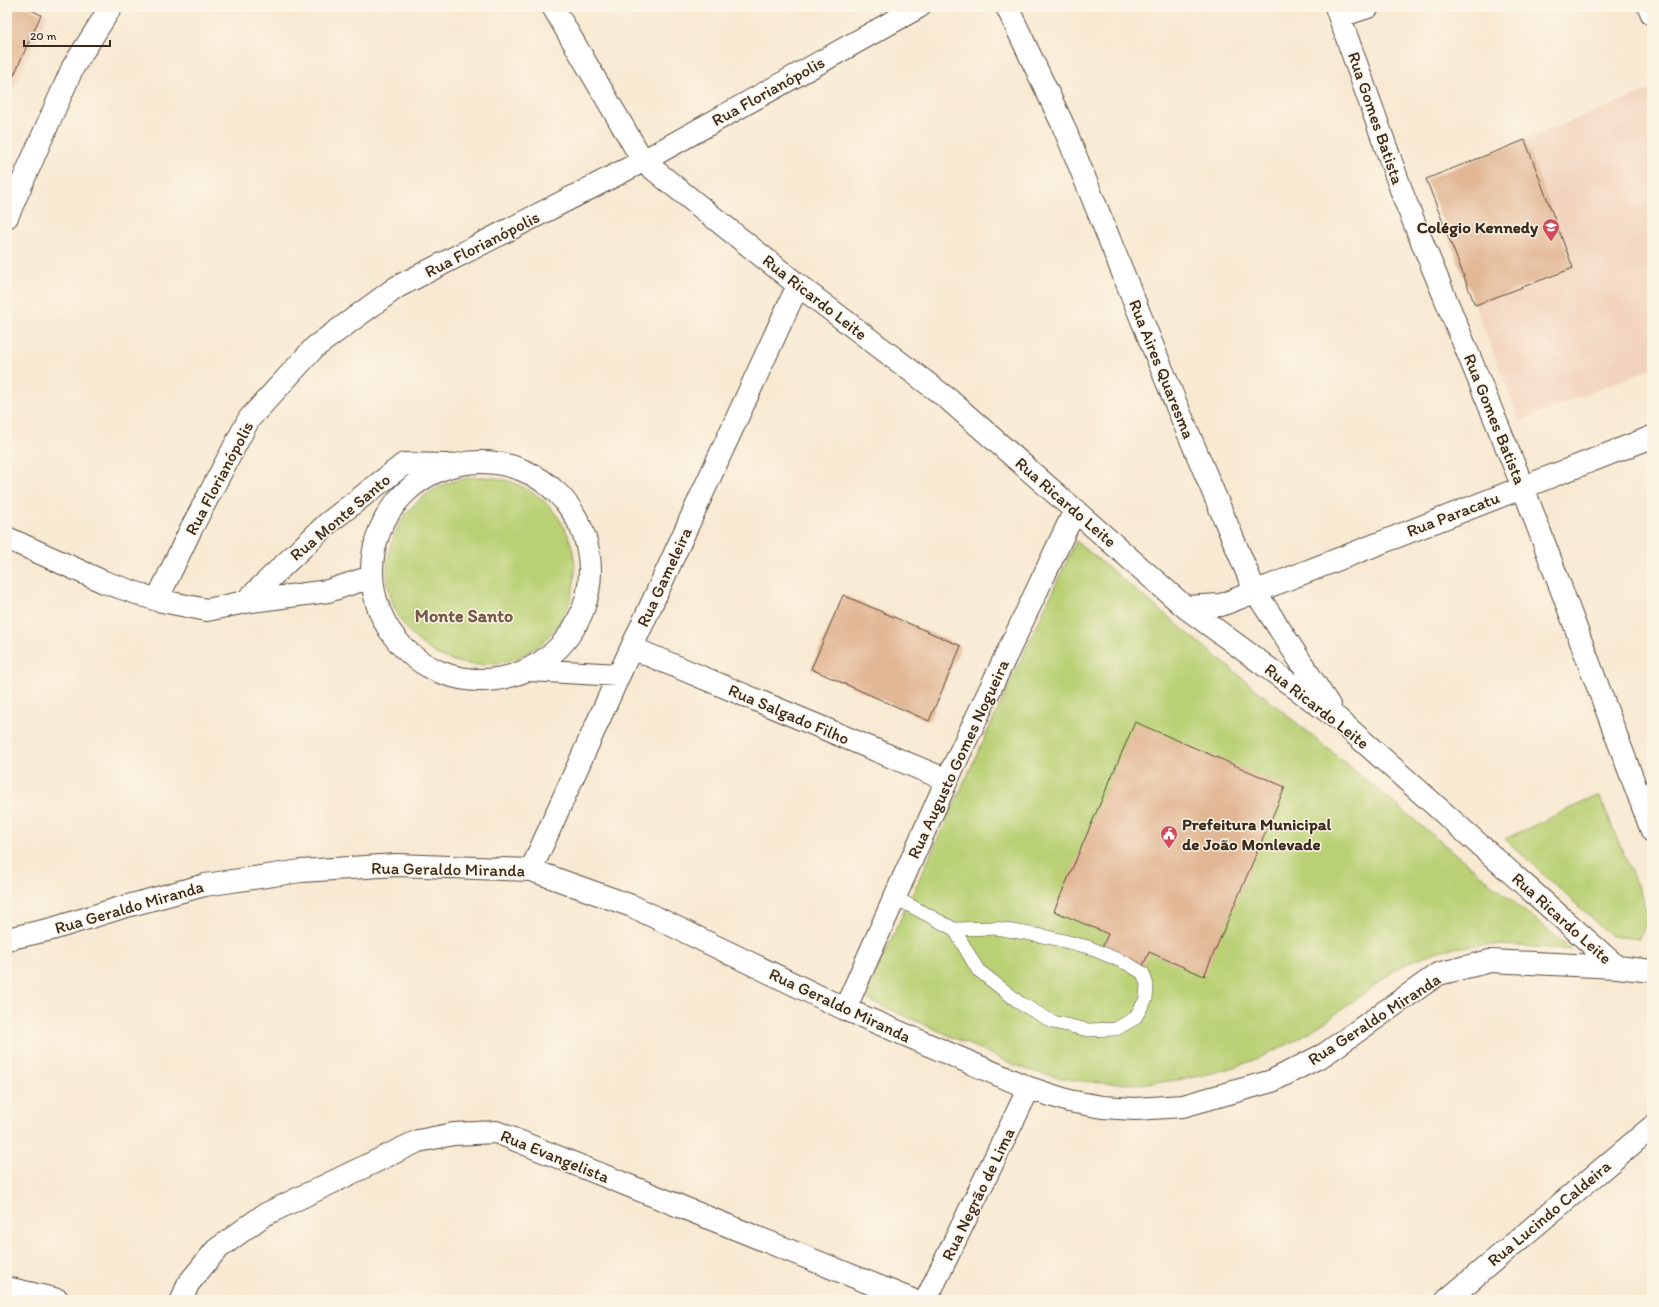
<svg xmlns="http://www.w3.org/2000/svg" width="1659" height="1307" font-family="Itim,sans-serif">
<rect width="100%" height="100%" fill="#fcf5e5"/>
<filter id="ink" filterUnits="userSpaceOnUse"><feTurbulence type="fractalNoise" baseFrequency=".025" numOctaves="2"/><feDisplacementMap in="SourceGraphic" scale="8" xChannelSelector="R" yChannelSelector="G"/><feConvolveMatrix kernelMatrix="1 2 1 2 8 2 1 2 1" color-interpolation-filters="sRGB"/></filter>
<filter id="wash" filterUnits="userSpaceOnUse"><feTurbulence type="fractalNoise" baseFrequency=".012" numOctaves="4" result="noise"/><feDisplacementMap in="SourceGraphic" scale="16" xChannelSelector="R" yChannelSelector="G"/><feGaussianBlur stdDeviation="0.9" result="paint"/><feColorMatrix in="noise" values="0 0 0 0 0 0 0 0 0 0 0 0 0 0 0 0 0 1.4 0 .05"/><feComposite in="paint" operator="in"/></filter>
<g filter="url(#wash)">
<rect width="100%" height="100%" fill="#f8e9d2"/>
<path fill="#f2d4be" d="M7,7h26l14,8 -40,89z
M1652,89v279l-132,53 -94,-242z"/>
<path fill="#b9d075" stroke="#7a7d4a" d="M387 571a94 94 0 1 1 188 0a94 94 0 1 1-188 0Z
M1076,541l496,409c-63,-4 -118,-15 -175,19 -10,6 -20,15 -30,22 -22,16 -43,33 -66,46 -79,47 -181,59 -269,34 -18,-5 -36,-15 -53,-22 -38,-17 -76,-34 -115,-51z
M1599,795l51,121 -11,23 -28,-3 -106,-97z"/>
<g id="blocks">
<path fill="#e2b795" d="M7,7h19l15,8 -32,71h-2z
M1525,140l48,128 -98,37 -49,-126z
M843,595l118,51 -32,75 -118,-52z
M1135,722l150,65 -81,189 -55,-24 -7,16 -41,-18 7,-16 -54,-23z"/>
</g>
</g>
<g filter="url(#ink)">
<use href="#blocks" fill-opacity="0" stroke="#574739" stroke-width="1"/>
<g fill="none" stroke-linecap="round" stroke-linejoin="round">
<g stroke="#574739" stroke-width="14">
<path id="lane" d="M894,897l60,32 41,-1 53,9 40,10 40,17 15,9 4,12 -1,14 -11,19 -19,11 -28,1 -35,-8 -33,-19 -42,-33 -24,-41"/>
</g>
<g stroke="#574739" stroke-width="24">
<path id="street" d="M553,7l90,154 155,124 150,114 237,208 153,112 279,248
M1007,7l56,118 113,279 79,187 75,116
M1336,7l68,191 119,289 129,344
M1649,7l3,7
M1340,16l28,-9
M372 571a109 109 0 1 1 218 0a109 109 0 1 1-218 0Z
M7,538l97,44 53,18 50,10 38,-8 83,-11 43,-14
M157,600l34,-71 58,-110 66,-72 82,-60 246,-126 276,-154
M245,602l83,-79 76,-59 42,1
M1185,607l36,-2 431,-168
M632,648l315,132
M529,670l90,5
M531,870l88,-195 179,-390
M7,939l45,-10 68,-21 85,-23 96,-14 96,-6 134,5 101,36 213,103 184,79 40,13 33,6 33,2 48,-3 89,-25 53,-27 113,-80 52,-13 127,6 35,4
M845,1009l102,-229 128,-270
M7,1288l51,12
M182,1300l6,-16 28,-34 48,-35 154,-74 36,-7 42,-2 416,168
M926,1300l103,-212
M1447,1300l205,-173"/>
</g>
<g stroke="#574739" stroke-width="24">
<path id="secondary" d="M7,217l66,-150 38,-60"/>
</g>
<use href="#lane" stroke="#fff" stroke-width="13"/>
<use href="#street" stroke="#fff" stroke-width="22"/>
<use href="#secondary" stroke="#fff" stroke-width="22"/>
</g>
</g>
<defs>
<g id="school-pin" transform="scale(0.9)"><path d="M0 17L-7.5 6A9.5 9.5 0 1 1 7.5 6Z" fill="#d1495b" stroke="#fcf5e5"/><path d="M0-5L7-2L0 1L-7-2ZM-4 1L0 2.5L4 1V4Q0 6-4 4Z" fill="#fff"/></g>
<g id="civic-pin" transform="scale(0.9)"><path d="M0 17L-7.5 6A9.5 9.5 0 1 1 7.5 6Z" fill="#d1495b" stroke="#fcf5e5"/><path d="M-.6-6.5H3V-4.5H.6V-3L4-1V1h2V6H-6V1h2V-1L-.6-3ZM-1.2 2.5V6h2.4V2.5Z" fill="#fff"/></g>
</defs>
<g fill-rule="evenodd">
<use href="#school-pin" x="1551" y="227"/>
<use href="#civic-pin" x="1169" y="834"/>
</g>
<g text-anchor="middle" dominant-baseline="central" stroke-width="3" stroke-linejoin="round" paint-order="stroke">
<g font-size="17" fill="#3b2a1e" stroke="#fcf5e5">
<text transform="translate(768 91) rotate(-29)">Rua Florianópolis</text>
<text transform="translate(1376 118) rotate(71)">Rua Gomes Batista</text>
<text transform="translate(482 244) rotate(-27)">Rua Florianópolis</text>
<text transform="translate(815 297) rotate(38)">Rua Ricardo Leite</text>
<text transform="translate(1162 369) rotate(68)">Rua Aires Quaresma</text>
<text transform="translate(1495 419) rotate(68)">Rua Gomes Batista</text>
<text transform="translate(219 478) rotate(-62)">Rua Florianópolis</text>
<text transform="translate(1066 502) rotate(41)">Rua Ricardo Leite</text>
<text transform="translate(1453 514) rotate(-21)">Rua Paracatu</text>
<text transform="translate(340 517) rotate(-40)">Rua Monte Santo</text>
<text transform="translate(664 577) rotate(-65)">Rua Gameleira</text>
<text transform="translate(1317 706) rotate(38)">Rua Ricardo Leite</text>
<text transform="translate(789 714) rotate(23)">Rua Salgado Filho</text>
<text transform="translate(958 759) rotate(-65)">Rua Augusto Gomes Nogueira</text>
<text transform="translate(448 869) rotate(1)">Rua Geraldo Miranda</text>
<text transform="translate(129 907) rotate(-16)">Rua Geraldo Miranda</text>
<text transform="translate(1562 918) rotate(42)">Rua Ricardo Leite</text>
<text transform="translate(840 1005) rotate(25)">Rua Geraldo Miranda</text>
<text transform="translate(1374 1019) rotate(-33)">Rua Geraldo Miranda</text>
<text transform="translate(555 1156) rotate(22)">Rua Evangelista</text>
<text transform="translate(978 1194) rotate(-64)">Rua Negrão de Lima</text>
<text transform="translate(1549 1213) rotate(-40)">Rua Lucindo Caldeira</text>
</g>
<g font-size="17" font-weight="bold" fill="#3b2a1e" stroke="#fcf5e5" text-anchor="end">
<text x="1538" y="227">Colégio Kennedy</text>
<text x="1182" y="824" text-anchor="start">Prefeitura Municipal<tspan x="1182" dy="20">de João Monlevade</tspan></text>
</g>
<g font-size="18" font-weight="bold" fill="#755b48" stroke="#fcf5e5">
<text x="464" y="616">Monte Santo</text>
</g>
</g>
<rect width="1659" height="1307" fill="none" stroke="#fcf5e5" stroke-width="24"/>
<path d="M24 40v6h86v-6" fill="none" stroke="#3b2a1e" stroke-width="2"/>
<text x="30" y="40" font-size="12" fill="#3b2a1e" stroke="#fcf5e5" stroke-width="3" paint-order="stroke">20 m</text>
</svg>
